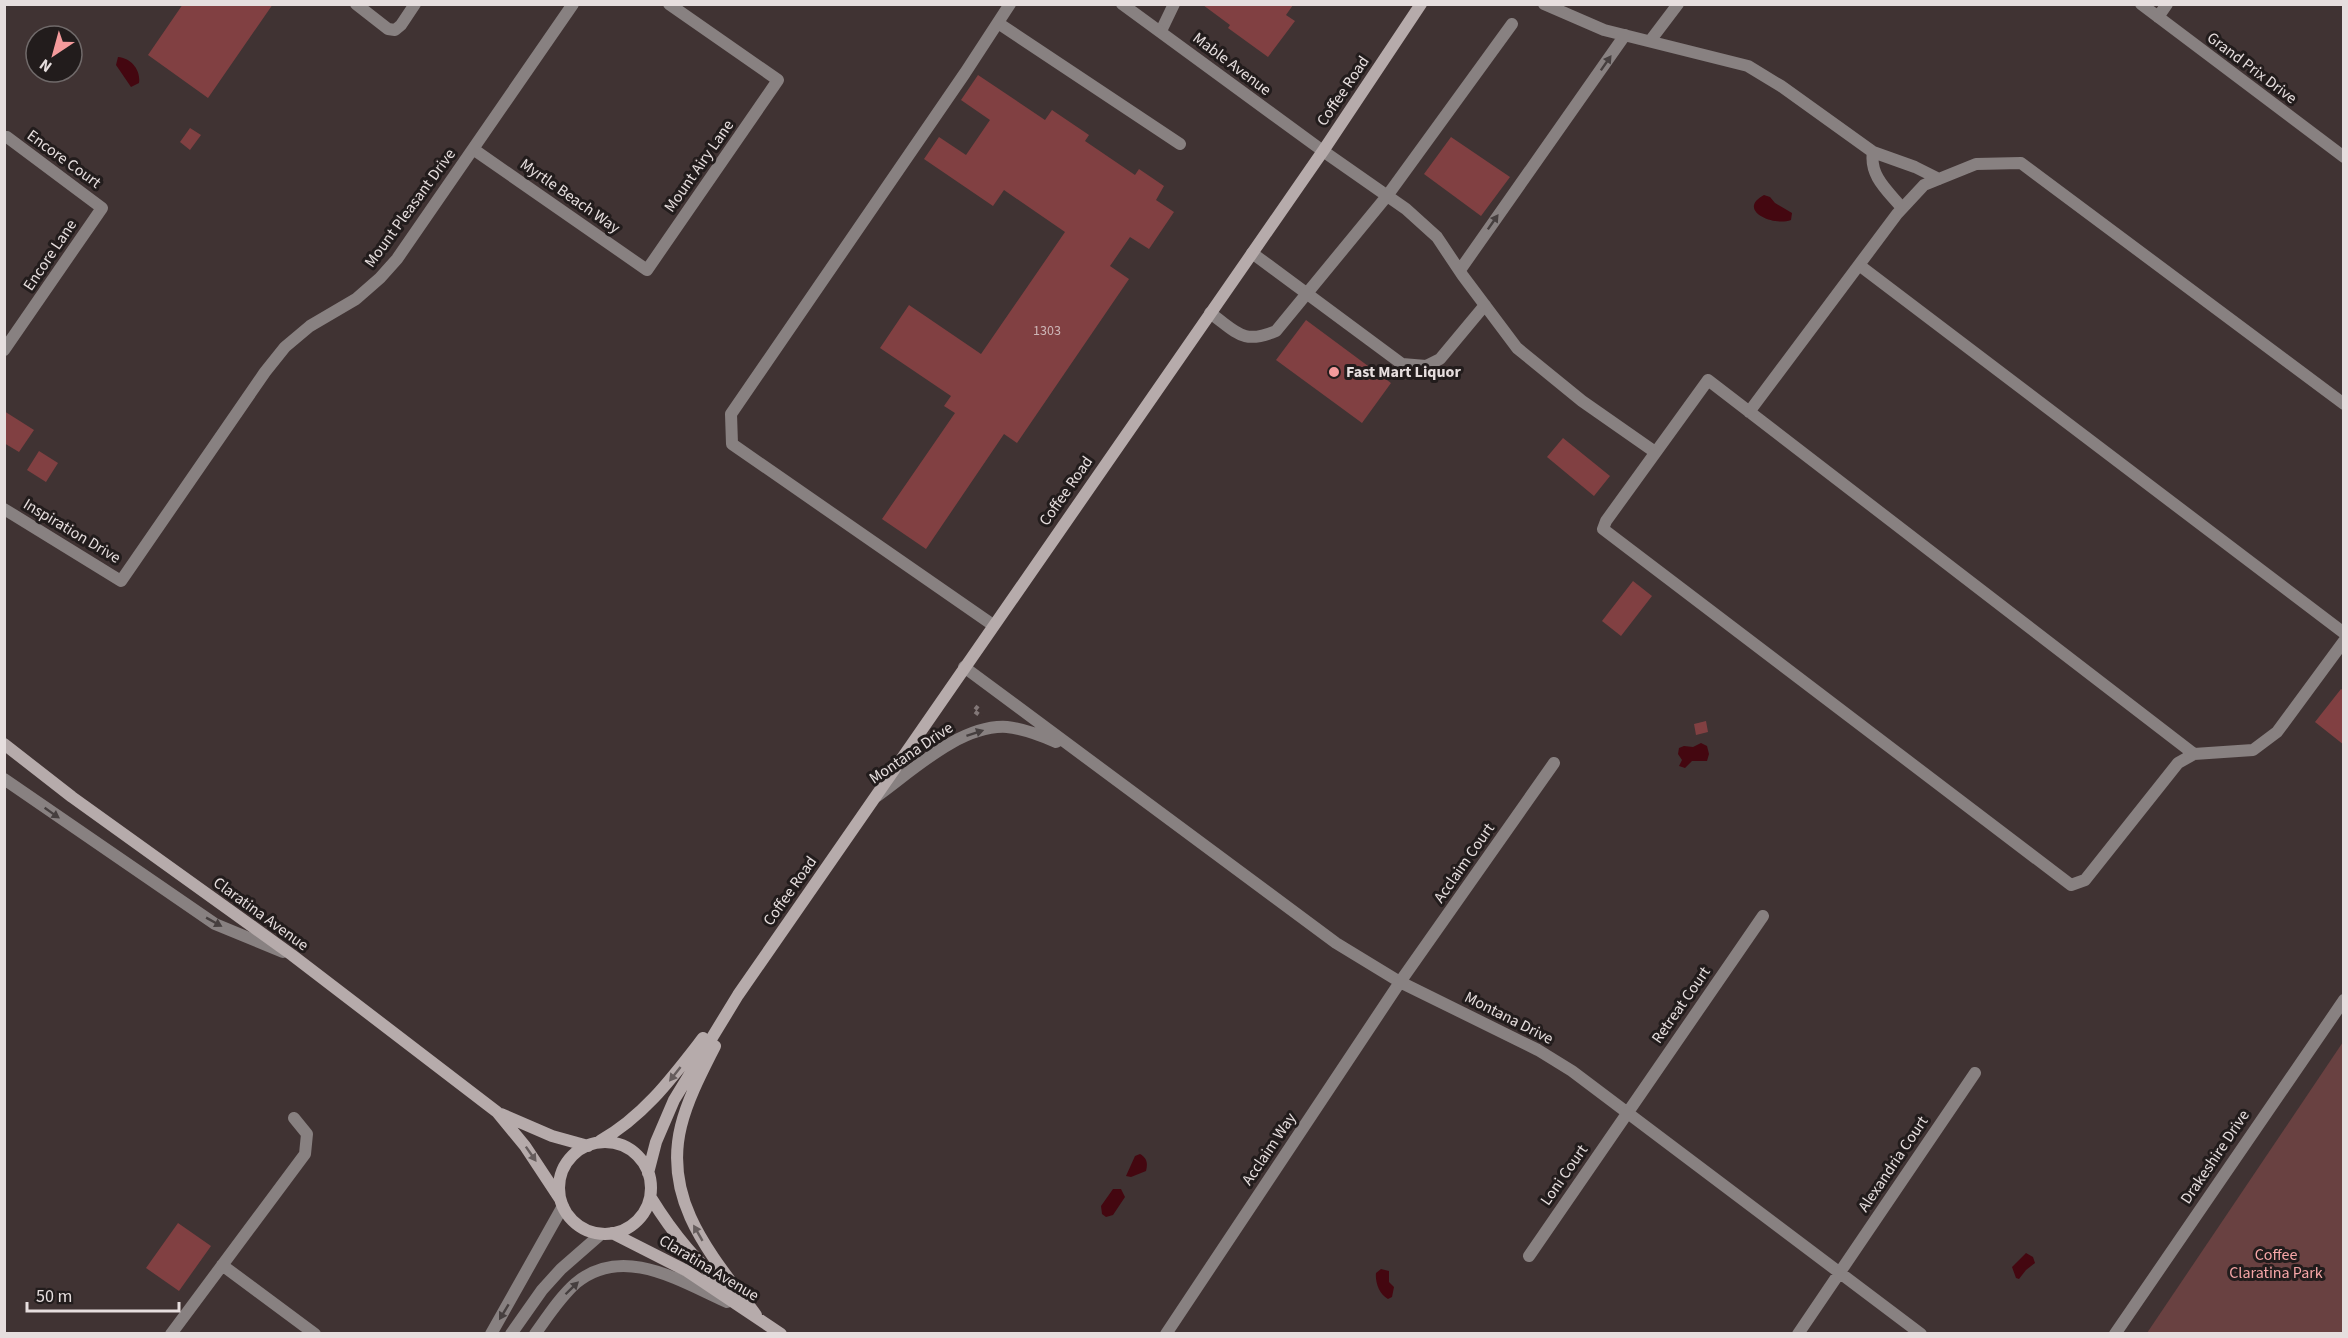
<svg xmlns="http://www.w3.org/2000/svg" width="2348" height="1338" font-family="'Source Sans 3',sans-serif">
<rect width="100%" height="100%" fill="#403333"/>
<path fill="#694141" d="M2343,1042v291h-196z"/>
<path fill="#440710" d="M118,57c13,1 23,13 21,26l-8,4 -15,-22z
M1764,195l6,2 5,6 17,10 -1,7c-18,7 -55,-10 -27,-25z
M1701,743l6,3 2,8 -2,7h-15l-7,7 -6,-2 3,-6 -4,-6 1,-6 5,-2 9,1z
M1140,1154c7,4 8,9 6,17l-15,6 -5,-1 9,-20z
M1113,1189h8l4,8 -12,18 -7,2 -4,-3 -1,-8z
M2026,1253l7,4 2,6 -9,7 -7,9 -3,-1 -4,-11z
M1381,1269l8,2v11l5,5 -2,10 -4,2c-9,-5 -13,-17 -12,-26z"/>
<path fill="#814042" d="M183,4h90l-65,94 -60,-43z
M1203,5h90l-7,10 9,6 -27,36 -40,-29 2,-3z
M978,75l67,45 7,-10 37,25 -4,6 50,34 4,-6 25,17 -8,14 18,12 -25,37 -19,-12 -20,29 19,13 -112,164 -13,-9 -78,115 -44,-30 73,-106 -11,-7 7,-10 -71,-48 29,-43 72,49 84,-122 -61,-42 -11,16 -69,-47 15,-22 27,18 24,-35 -29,-20z
M190,128l11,7 -11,15 -10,-8z
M1451,137l59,40 -29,39 -57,-42z
M1306,320l85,63 -29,40 -86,-63z
M4,411l30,19 -15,22 -15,-9z
M1563,438l47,38 -16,20 -47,-39z
M39,451l19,12 -12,19 -19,-12z
M1633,581l19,15 -31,40 -19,-15z
M2341,689l3,2v54l-29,-23z
M1706,721l2,11 -12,3 -2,-11z
M178,1223l33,23 -32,45 -33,-23z"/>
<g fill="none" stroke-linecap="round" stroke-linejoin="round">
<path stroke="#827777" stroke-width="4" stroke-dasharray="4.5 3" stroke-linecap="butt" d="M978,706l-4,5 7,5"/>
<path stroke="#888181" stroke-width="12" d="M356,4l32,25 7,1 6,-5 14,-21
M1544,4l60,26 144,36 33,20 92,66 42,15 24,12
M998,23l182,121
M1161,31l13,-27
M1650,41l28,-37
M1323,151l83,58 31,28 26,39 54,72 65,53 73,51
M1873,152c-4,24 15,39 29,56
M1252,253l150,111 24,2 14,-7 45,-54
M1859,265l485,368
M1460,270l165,-235
M1210,313c27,19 32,32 66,18l111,-135 125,-172
M1749,412l148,-198 27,-29 52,-21 45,-1 323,241
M993,625l-261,-181 -1,-30 234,-341 45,-69
M2194,754l-486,-374 -102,141 -3,8 468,356 14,-5 93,-117 16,-9 59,-4 24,-18 67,-91
M4,779l211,145 68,28
M222,1265l93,69
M171,1334l134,-180 2,-20 -13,-16"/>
<path stroke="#888181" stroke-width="12" d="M2141,4l203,153
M2158,17l9,-13
M473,149l174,121 131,-190 -109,-76
M4,350l98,-142 -95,-71
M4,509l117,72 144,-209 20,-25 25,-21 46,-27 24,-21 17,-19 176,-255
M964,667l372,276 64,39 138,68 34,21 349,263
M877,796c35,-25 84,-72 130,-69 17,2 33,8 49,15
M1529,1256l234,-340
M1166,1334l234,-352 154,-219
M1798,1334l177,-261
M2115,1334l229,-334"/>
<path stroke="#888181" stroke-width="12" d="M1122,4l201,147
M491,1334l72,-128
M511,1334l31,-44 19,-21 40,-35
M535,1334c13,-18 25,-37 41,-51 47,-39 104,-2 151,19"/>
<path stroke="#b6abab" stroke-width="12" d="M4,744l68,53 220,158 205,157 28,34 35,53
M715,1046c-13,26 -27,52 -34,80 -19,77 33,132 75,189
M501,1114l51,22 36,10
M600,1141c44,-25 72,-63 103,-103
M559 1188a46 46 0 1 1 92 0a46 46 0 1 1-92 0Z
M648,1173l8,-31 18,-42 64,-105 585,-844 98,-147
M651,1198c24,39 45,62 79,94
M612,1233l75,38 94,63"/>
</g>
<defs><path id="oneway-solid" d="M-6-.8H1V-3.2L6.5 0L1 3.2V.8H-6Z" transform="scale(1.5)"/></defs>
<g fill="#463f3f">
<use href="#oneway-solid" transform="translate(1606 63) rotate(-55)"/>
<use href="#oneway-solid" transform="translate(1493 222) rotate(-55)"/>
<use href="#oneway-solid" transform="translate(975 733) rotate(-18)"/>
<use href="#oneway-solid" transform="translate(52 813) rotate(35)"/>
<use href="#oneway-solid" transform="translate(214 922) rotate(29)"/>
<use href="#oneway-solid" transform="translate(572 1288) rotate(-44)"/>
<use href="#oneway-solid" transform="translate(504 1312) rotate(121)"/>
</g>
<g fill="#655c5c">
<use href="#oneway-solid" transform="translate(675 1074) rotate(128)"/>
<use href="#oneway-solid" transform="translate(531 1154) rotate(55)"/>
<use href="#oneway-solid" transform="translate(698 1233) rotate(-120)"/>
</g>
<circle fill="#f59b9c" stroke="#221c1c" stroke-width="2" cx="1334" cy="372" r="6"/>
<g text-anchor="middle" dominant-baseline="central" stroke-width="6" stroke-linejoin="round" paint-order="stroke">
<g font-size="14" fill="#cdb6b7">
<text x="1047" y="331">1303</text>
</g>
<g font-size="16" fill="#e6dede" stroke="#221c1c">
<text transform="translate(1232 64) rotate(37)">Mable Avenue</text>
<text transform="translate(2252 68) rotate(37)">Grand Prix Drive</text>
<text transform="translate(1343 91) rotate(-56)">Coffee Road</text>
<text transform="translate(64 159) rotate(36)">Encore Court</text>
<text transform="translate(699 166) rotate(-55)">Mount Airy Lane</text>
<text transform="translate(570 196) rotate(35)">Myrtle Beach Way</text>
<text transform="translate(410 208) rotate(-54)">Mount Pleasant Drive</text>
<text transform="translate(50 255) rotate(-56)">Encore Lane</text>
<text transform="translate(1066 491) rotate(-55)">Coffee Road</text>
<text transform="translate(72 531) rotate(31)">Inspiration Drive</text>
<text transform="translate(911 753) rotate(-34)">Montana Drive</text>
<text transform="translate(1464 863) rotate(-55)">Acclaim Court</text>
<text transform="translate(790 891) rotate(-55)">Coffee Road</text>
<text transform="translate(261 914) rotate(36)">Claratina Avenue</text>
<text transform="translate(1681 1005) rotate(-55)">Retreat Court</text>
<text transform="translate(1509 1018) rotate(27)">Montana Drive</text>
<text transform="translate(1269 1149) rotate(-56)">Acclaim Way</text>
<text transform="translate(2215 1157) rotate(-56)">Drakeshire Drive</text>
<text transform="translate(1893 1164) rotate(-56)">Alexandria Court</text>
<text transform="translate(1564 1175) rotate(-55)">Loni Court</text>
<text transform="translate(709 1268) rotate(31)">Claratina Avenue</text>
</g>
<g font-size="16" font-weight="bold" fill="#e6dede" stroke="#221c1c" text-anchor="start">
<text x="1346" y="372">Fast Mart Liquor</text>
</g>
<g font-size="16" fill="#f7a6a7" stroke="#221c1c">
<text x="2276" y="1255">Coffee<tspan x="2276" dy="18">Claratina Park</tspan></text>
</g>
</g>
<rect width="2348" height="1338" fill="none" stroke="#e6dede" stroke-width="12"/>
<g transform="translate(54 54) rotate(216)"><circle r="28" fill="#221c1c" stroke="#706a6a" stroke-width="1.5"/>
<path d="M0-4.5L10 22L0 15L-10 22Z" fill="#f59b9c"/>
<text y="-9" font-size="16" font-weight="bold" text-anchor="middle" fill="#e6dede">N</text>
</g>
<path d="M27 1302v9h152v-9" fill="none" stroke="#e6dede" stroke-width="3"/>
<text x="36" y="1302" font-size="18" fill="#e6dede" stroke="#221c1c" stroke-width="4.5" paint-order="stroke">50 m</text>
</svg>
